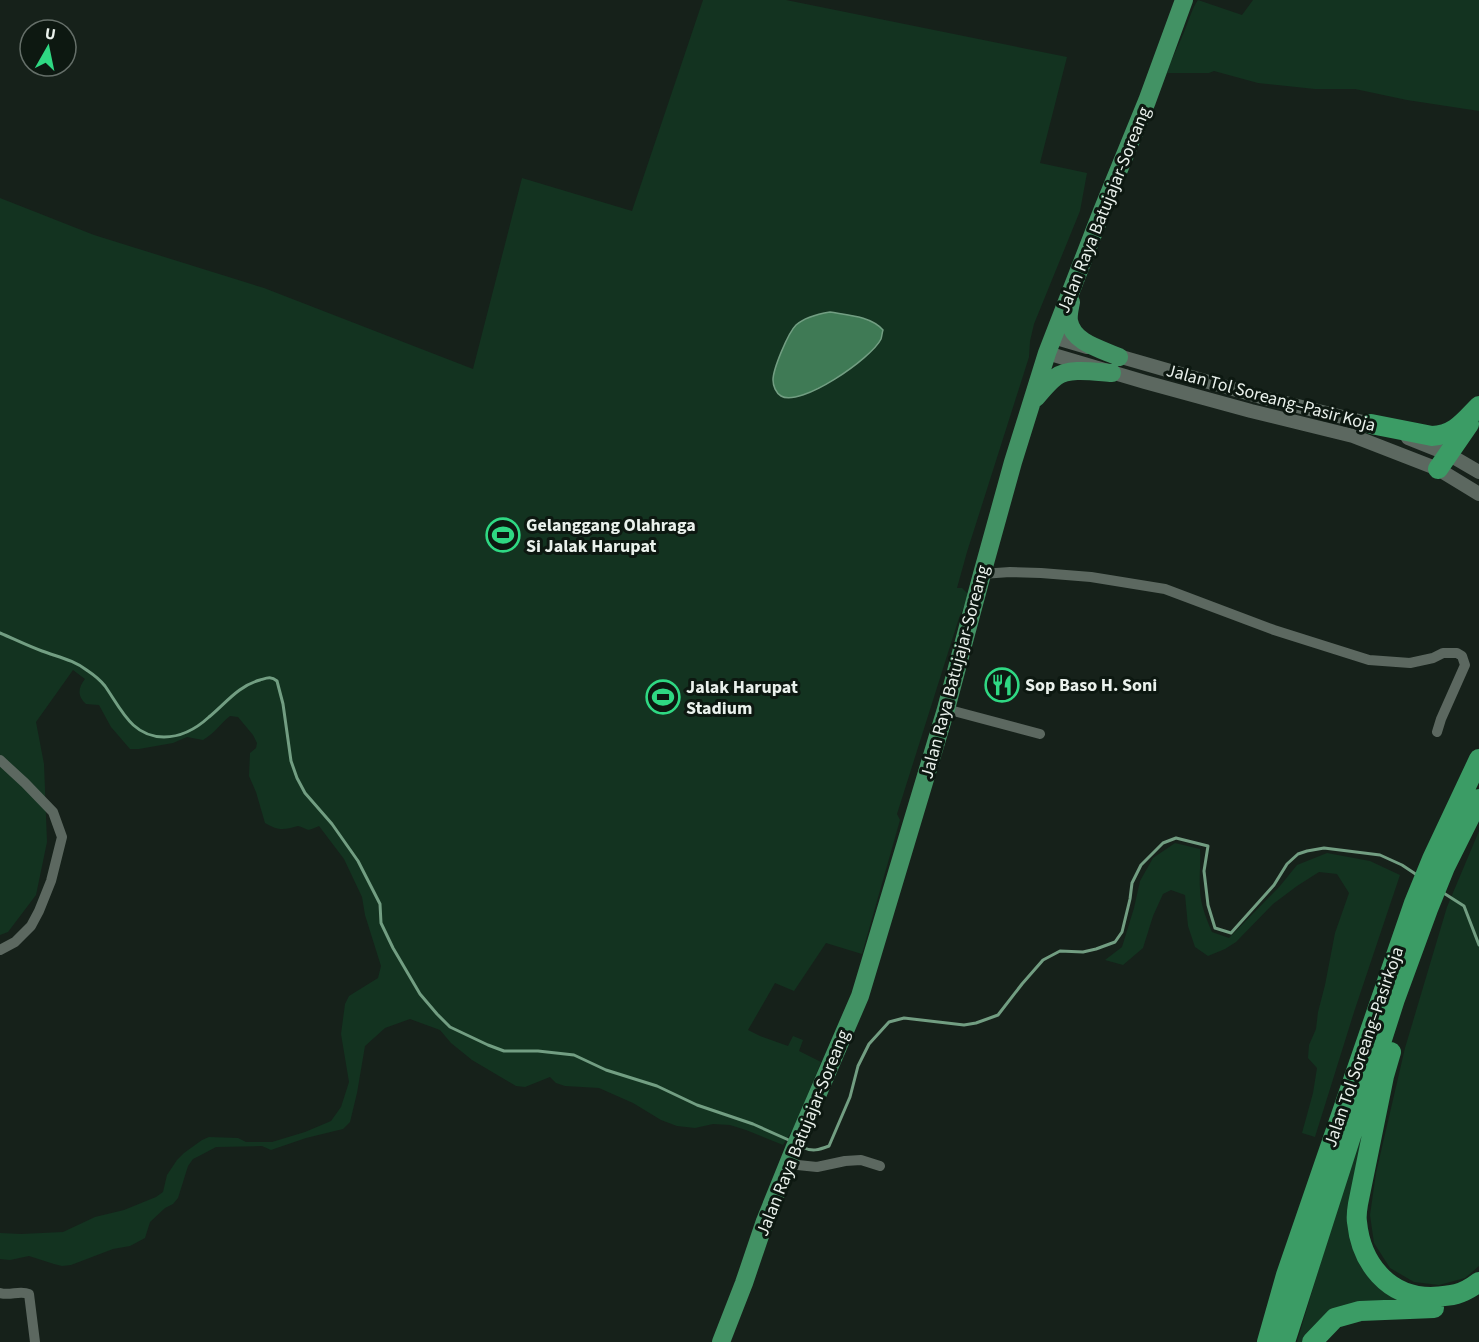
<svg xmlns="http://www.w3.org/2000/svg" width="1479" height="1342" font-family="'Source Sans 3',sans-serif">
<rect width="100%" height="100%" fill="#16211a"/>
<path fill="#133320" d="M703,0h83l281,57 -27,106 47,10 -7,38 -46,113 -4,17 -1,16 -62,195 -10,36h5l7,7 -10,23 -62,196 3,6 -38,134 -36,-11 -32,48 -19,-8 -27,47 12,6 28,10 5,-10 10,4 -4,11 22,11 -25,62 -13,21 -37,-15 -16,-5 -17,-1 -18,4 -18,-2 -16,-6 -28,-17 -34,-15 -34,-2 -9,-3 -6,-6 -25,10 -9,-1 -44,-26 -21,-17 -11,-13 -30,-11 -25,9 -20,18 -8,47 -7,29 -7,7 -37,9 -35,12 -9,-4 -46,1 -15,8 -8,4 -5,7 -10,32 -5,6 -8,4 -15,14 -5,16 -15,8 -17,3 -42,16 -9,1 -8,-2 -25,-8 -19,4 -10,-1v-26l21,1 42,-2 32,-15 29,-7 32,-13 7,-5 4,-17 10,-15 7,-7 18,-13 7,-3 29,1 8,4h26l33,-10 26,-11 10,-14 8,-25 -8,-48 4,-30 4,-8 29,-18 3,-12 -16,-51 -3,-18 -18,-38 -25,-33c-15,6 -7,4 -21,0 -15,4 -19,5 -33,-3l-9,-31 -7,-16 1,-23 6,-5 1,-5 -4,-8 -15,-18 -8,-1c-11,9 -15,17 -27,24l-16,-3 -14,6 -34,6h-9l-19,-22 -12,-22 -13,-1c-9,-8 -8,-16 -1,-25l-12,-9 -37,52 8,42 3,78 -11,53 -28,37 -8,3v-737l94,37 170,53 209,81 49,-191 110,33z
M1198,0l44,15 11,-15h226v111l-72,-11 -52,-11h-40l-57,-6 -44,-12 -5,2h-42c5,-16 13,-30 19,-46 4,-10 6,-18 12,-27z
M1479,831v435l-14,12 -26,7 -25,-3 -24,-14 -16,-25 -4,-28 6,-42 29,-125 42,-141z
M1175,843l25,6c1,13 -1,26 0,40 0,14 6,29 12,43l17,6 51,-52 17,-21 30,-12 43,8 30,14 -46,137 -39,125 -13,-4 11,-40 4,-25 -9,-10 1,-13 7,-16 2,-17 7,-27 10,-52 14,-40 -12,-19 -18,-2 -22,14 -24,18 -37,38 -11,7 -17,7 -13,-9 -7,-21 -3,-31 -14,-5 -8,4 -10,22 -10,32 -20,17 -18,-5 17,-13 12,-39 6,-27 13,-23z
M1363,1121l4,1 -12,131 79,50 -113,16 -19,23h-5z"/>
<path fill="#3f7a55" stroke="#729e82" stroke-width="1.5" d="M830,312c17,3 41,4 53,18 -1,3 -1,6 -2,9 -9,19 -81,69 -100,57 -5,-3 -8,-10 -8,-16 0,-11 15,-47 23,-55 9,-8 22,-11 34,-13z"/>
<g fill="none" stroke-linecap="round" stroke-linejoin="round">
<path stroke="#729e82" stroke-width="3" d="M0,633c14,6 28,13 42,18 16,6 32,9 46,20 6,4 13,10 17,15 16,23 27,51 59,51 17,0 33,-9 45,-20 17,-14 29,-31 51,-37 7,-2 11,-4 17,1l6,23 8,57 6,17 8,15 27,31 26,37 22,43 1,19 12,25 27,46 17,20 13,13 38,18 16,6h34l36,4 32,15 51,16 40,19 56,19 38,17
M1442,892l22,14 15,39
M802,1147c10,5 17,3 27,-1l21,-49 8,-31 11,-22 20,-22 15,-4 60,7 12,-2 22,-8 24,-31 21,-24 17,-9 23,1 13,-3 19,-7 7,-10 8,-33 2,-16 9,-18 22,-22 13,-5 32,8 -4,25 4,34 7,23 16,5 43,-48 13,-21 11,-10 9,-3 17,-3 56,7 22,10 15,10"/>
<path stroke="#5c6860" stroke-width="10" d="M982,574l28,-2 31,1 50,4 74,12 109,41 95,30 41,3 23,-5 10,-5h14l5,3 3,9 -24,54 -4,13
M946,709l94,25
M0,760l25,23 28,29 9,25 -11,44 -12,30 -8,15 -16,16 -15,8
M788,1164l29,3 28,-6 16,-1 19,6
M0,1293c10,3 20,-3 29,1l6,48"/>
<path stroke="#5c6860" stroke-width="14" d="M1053,337l34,10
M1047,353l98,29 106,29 102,25 85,33 41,25
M1111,354l150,43 110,27 8,3
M1408,438l40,16 31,18"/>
<path stroke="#429264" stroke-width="18" d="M1071,302c-1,6 -3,13 -2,19 4,22 32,28 50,36
M1036,398c6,-7 12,-15 20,-21 12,-10 40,-5 56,-4
M721,1342l23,-59 21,-62 29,-72 66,-153 86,-287 36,-135 31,-112 34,-109 55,-142 45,-110 37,-101"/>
<path stroke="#3b9c65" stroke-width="20" d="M1371,424l61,12c23,-1 32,-15 47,-30
M1438,469l31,-45
M1391,1052l-7,24 -26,128c-1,6 -2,12 -1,18 4,41 31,75 74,75 21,-1 31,-2 48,-15
M1267,1342l19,-67 128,-372 18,-44 47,-100
M1285,1342l110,-343 33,-90 17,-42 34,-68
M1312,1342l23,-24 25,-7 74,-3"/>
</g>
<defs>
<g id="stadium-ring" transform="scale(1.725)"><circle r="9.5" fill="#0d1811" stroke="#2fd883" stroke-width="1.5"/><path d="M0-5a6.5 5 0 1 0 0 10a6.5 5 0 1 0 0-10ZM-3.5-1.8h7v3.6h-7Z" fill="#2fd883"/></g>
<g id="restaurant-ring" transform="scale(1.725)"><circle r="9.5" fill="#0d1811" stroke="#2fd883" stroke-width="1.5"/><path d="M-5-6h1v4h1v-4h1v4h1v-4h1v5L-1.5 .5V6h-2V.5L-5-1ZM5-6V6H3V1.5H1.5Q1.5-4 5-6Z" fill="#2fd883"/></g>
</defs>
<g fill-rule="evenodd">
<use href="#stadium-ring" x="503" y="535"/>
<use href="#restaurant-ring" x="1002" y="685"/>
<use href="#stadium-ring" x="663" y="697"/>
</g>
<g text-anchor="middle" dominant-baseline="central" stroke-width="6" stroke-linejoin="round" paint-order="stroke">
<g font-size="18" fill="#eaf1ec" stroke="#0d1811">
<text transform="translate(1104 210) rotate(-68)">Jalan Raya Batujajar-Soreang</text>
<text transform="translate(1271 398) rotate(15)">Jalan Tol Soreang–Pasir Koja</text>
<text transform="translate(955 672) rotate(-75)">Jalan Raya Batujajar-Soreang</text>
<text transform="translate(1364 1047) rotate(-71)">Jalan Tol Soreang–Pasirkoja</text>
<text transform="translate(803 1133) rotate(-68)">Jalan Raya Batujajar-Soreang</text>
</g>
<g font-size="18" font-weight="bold" fill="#eaf1ec" stroke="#0d1811" text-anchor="start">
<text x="526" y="525">Gelanggang Olahraga<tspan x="526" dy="21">Si Jalak Harupat</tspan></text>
<text x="1025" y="685">Sop Baso H. Soni</text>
<text x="686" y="687">Jalak Harupat<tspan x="686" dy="21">Stadium</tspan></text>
</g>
</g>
<g transform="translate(48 48) rotate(9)"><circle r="28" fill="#0d1811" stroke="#656f69" stroke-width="1.5"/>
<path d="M0-4.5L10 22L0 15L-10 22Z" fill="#2fd883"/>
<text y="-9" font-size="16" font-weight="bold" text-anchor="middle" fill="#eaf1ec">U</text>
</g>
</svg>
